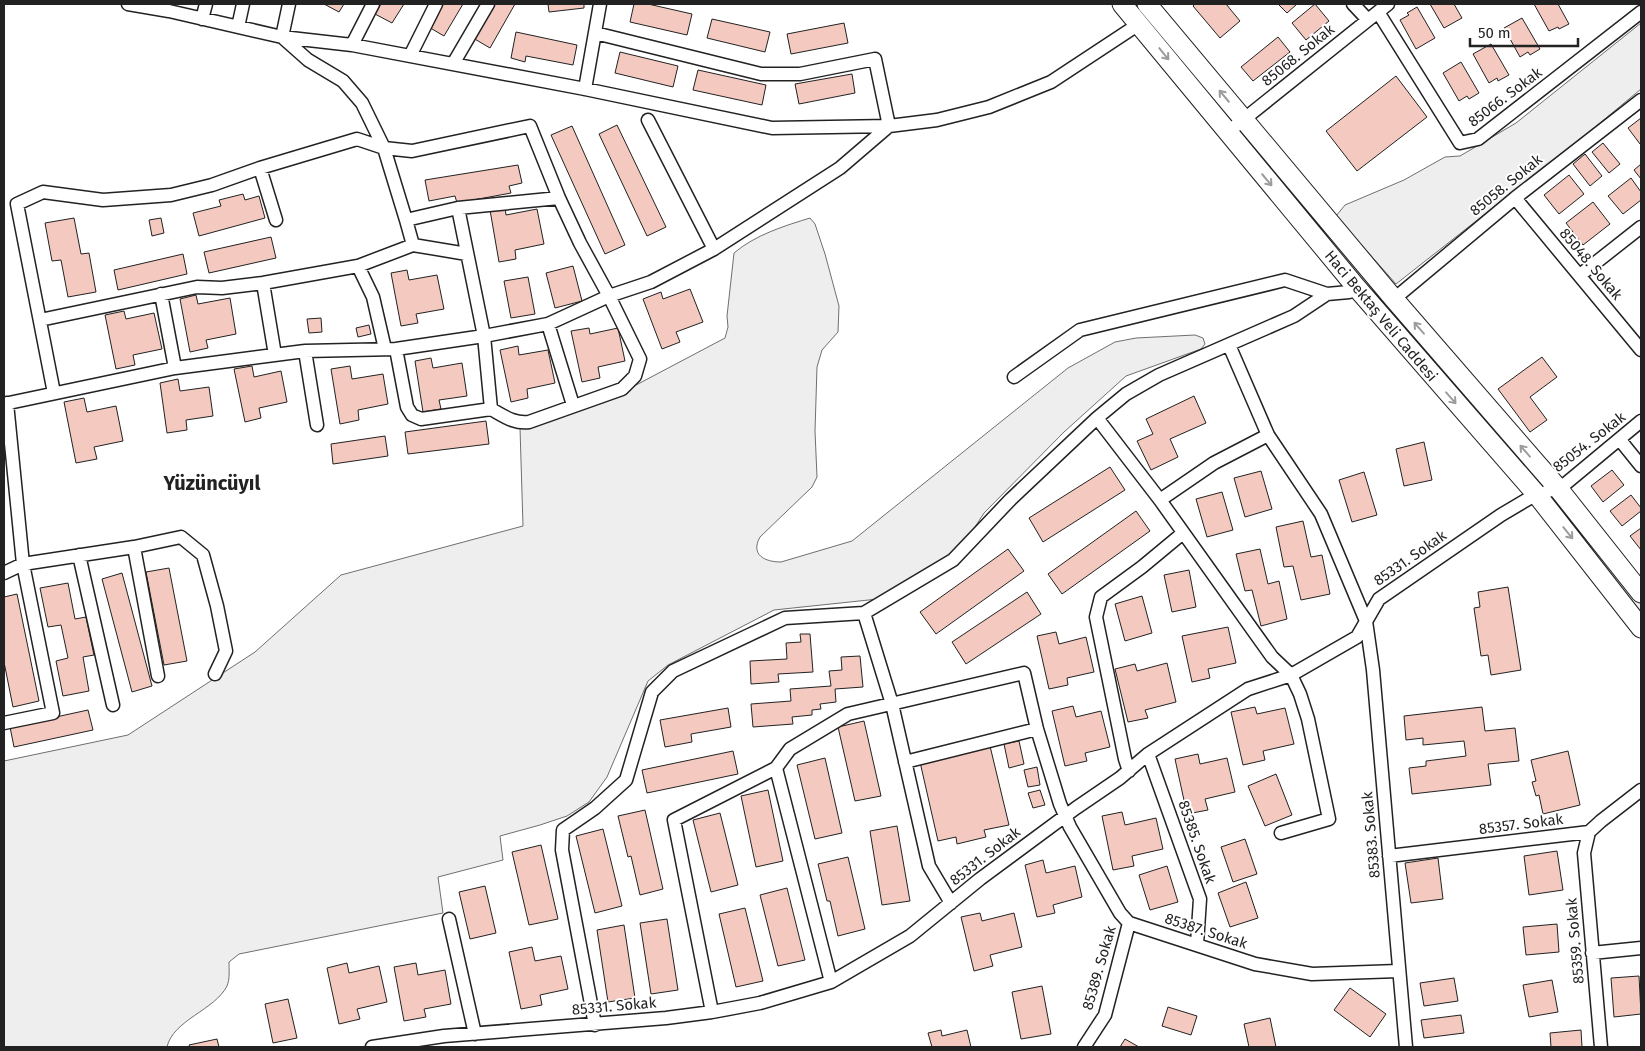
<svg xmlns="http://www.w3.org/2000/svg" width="1645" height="1051" font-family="'Fira Sans',sans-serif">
<rect width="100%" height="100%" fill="#fff"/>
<path fill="#eee" stroke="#6f6f6f" d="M1641,23v66l-53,44 -192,151 -60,-68 9,-11 59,-25 41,-23 15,-1 56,-33z
M1244,132l285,336 -3,4 -144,-166 -142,-170 1,-3z
M810,218l5,6 10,30 14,52 -1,26 -16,18 -5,17 -2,64 2,46 -5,10 -52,50c-10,18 5,25 21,25l71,-21 216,-173 47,-26 21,-4 59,-3 8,3 2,6 -4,5 -75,27 -62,56 -80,81 -27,42 -79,44 -104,11 -106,55 -20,16 -41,96 -18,25 -22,14 -27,9 -40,11 3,24 -65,17 5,36 -204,41 -10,8c0,7 1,17 -2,24 -12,24 -54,34 -60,61h-163v-286l124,-26 127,-83 86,-77 182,-49 -3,-98 82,-25 123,-65 3,-11 -1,-11 7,-63c21,-18 50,-27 76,-35z
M1562,506l4,1 75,97v9l-79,-103z"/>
<path fill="#f3c9c0" stroke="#222" d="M324,4h20l-5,8z
M381,4h23l-12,19 -17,-9z
M439,4h24l-19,32 -17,-10z
M492,4h23l-25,44 -17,-10z
M548,4h36v4l-35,4z
M634,4h14l44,10 -5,21 -57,-13z
M1195,4h31l14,17 -20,17 -27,-32z
M1278,4h19l-10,9z
M1315,4l14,17 -23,19 -14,-17z
M1430,4h24l8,14 -18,10z
M1534,4h24l11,20 -10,5 -1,-2 -9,4z
M1417,7l18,31 -19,11 -16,-29 9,-5 -2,-2z
M1522,18l18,31 -10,6 -2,-3 -8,5 -16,-29z
M712,19l58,13 -5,20 -58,-14z
M844,23l4,20 -57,11 -4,-20z
M516,32l61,13 -4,20 -47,-9 -1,6 -14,-4z
M1278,37l12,15 -37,29 -12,-14z
M1491,44l18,31 -11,6 -1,-3 -8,5 -16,-29z
M620,52l58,14 -5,21 -58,-14z
M1461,62l18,31 -10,6 -2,-3 -8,5 -16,-28z
M698,70l68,15 -4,20 -69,-15z
M852,74l3,19 -56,11 -4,-20z
M1396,76l31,41 -70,54 -31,-40z
M1641,118v25l-1,1 -12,-16z
M617,125l49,102 -19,9 -48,-102z
M572,126l53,119 -20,9 -54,-119z
M1603,143l17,21 -11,9 -17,-21z
M1585,154l17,22 -12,10 -17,-22z
M1641,164v15l-7,-9z
M518,165l4,18 -13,3 2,7 -54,10 -2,-7 -26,5 -4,-21z
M1569,175l15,19 -25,20 -15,-19z
M1631,178l10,14v8l-18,14 -15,-18z
M243,194l2,6 14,-4 6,22 -66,18 -6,-23 28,-7 -2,-6z
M1593,202l17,22 -27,21 -17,-22z
M505,207l1,8 31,-6 7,35 -29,6 1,9 -17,3 -9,-52z
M74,218l7,36 8,-1 7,39 -28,5 -7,-37 -9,1 -7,-38z
M161,218l3,15 -12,3 -3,-16z
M271,237l5,21 -67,15 -5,-21z
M183,254l4,20 -69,16 -4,-20z
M573,266l9,35 -27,7 -9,-35z
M407,270l2,10 28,-5 7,34 -28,5 2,9 -17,3 -10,-53z
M528,277l7,37 -24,4 -7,-37z
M690,289l13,33 -27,10 4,10 -18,7 -19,-50 18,-7 2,7z
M196,295l2,9 32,-6 6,36 -30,6 2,8 -18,4 -10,-53z
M124,311l2,8 28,-6 8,36 -29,6 2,10 -19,4 -11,-54z
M321,318l1,14 -13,1 -2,-14z
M369,325l2,9 -13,3 -2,-9z
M589,328l1,6 28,-6 7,33 -27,6 2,11 -18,4 -11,-51z
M518,346l1,9 29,-5 7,33 -28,6 1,9 -17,4 -11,-52z
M1542,357l15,20 -27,20 17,23 -17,12 -32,-43z
M431,358l2,10 29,-5 5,33 -28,4 2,9 -18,3 -8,-51z
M252,366l2,11 27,-6 6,31 -28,6 2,10 -16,4 -11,-53z
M350,366l2,13 31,-5 5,30 -30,6 1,10 -19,4 -9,-55z
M178,379l2,12 29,-4 4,29 -27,4 1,10 -20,3 -7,-50z
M1194,396l12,27 -36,16 8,18 -27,13 -14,-29 16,-7 -7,-15z
M84,398l3,14 29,-6 7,35 -29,6 3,12 -21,4 -12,-61z
M486,421l3,23 -81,10 -3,-22z
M385,436l3,20 -55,8 -2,-20z
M1424,442l8,38 -28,6 -8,-37z
M1110,467l15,23 -82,52 -14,-24z
M1612,470l12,15 -21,17 -12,-16z
M1261,471l11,38 -27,8 -11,-39z
M1364,472l13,43 -25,7 -13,-42z
M1222,492l11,38 -26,7 -11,-38z
M1631,495l10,13v3l-19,15 -12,-15z
M1136,511l14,20 -88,63 -14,-20z
M1303,521l8,36 11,-2 8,39 -29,6 -8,-34 -9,1 -8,-40z
M1641,528v22l-11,-14z
M1008,549l16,22 -88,63 -16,-22z
M1260,549l8,35 11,-3 8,38 -26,7 -9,-36 -7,1 -9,-37z
M169,568l18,93 -23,4 -18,-93z
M1189,570l7,37 -24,5 -8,-37z
M122,573l30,113 -20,6 -30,-113z
M68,583l7,36 11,-2 8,38 -11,2 6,34 -26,5 -7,-35 12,-3 -7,-33 -13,2 -8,-39z
M1508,587l13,83 -30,5 -3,-20 -7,1 -7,-48 6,-1 -2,-15z
M1027,592l14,22 -75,50 -14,-22z
M17,594l22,107 -26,6 -9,-45v-65z
M1142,596l10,37 -27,8 -10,-37z
M1228,627l8,36 -28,6 2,9 -18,4 -10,-46z
M1056,632l3,12 27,-7 8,35 -27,6 1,7 -19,4 -12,-53z
M800,634h10l3,38 -35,2 1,8 -28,2 -1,-23 37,-2 -1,-16 15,-1z
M860,656l3,31 -28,2 1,13 -16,2 1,5 -9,1v5l-20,2 1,7 -40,3 -2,-23 40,-3 -1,-12 41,-3 -2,-15 13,-1 -1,-13z
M1167,663l9,39 -31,8 3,8 -20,4 -13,-53 20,-5 2,7z
M1073,706l3,11 25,-6 9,36 -25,6 2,8 -22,5 -13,-55z
M1255,707l2,7 28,-6 9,36 -31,7 2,9 -22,5 -12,-53z
M1482,707l3,24 30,-3 4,33 -31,3 3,21 -79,9 -3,-26 17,-2v-5l40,-5 -2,-15 -41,4v-7l-17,2 -2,-24z
M728,708l3,19 -40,7 1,8 -27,5 -5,-27z
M88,710l5,20 -79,17 -4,-20z
M864,721l17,75 -26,5 -17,-74z
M1019,741l5,23 -15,4 -5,-24z
M990,746l19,79 -25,5 2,7 -29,7 -1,-7 -18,4 -18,-79z
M733,751l5,23 -91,19 -5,-23z
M1568,751l12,54 -37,9 -4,-19 -3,1 -4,-14 4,-1 -5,-21z
M1198,754l2,10 27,-6 8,34 -30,7 3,11 -21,4 -12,-55z
M825,758l17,75 -27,6 -18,-74z
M1037,767l3,18 -12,2 -4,-17z
M1276,774l16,41 -27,11 -17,-40z
M768,790l15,71 -27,6 -15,-71z
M1040,790l5,15 -12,3 -5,-15z
M645,810l18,79 -23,6 -9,-39 -3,1 -10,-41z
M1122,812l3,13 31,-7 7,31 -31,7 2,10 -21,4 -11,-54z
M720,813l18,72 -27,7 -18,-72z
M897,826l13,75 -28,4 -12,-74z
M603,829l19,77 -27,7 -19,-77z
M1245,839l12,35 -24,8 -12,-35z
M541,845l17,74 -29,6 -17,-73z
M1557,851l6,39 -34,5 -5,-39z
M848,857l17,72 -27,7 -8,-35h-3l-9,-37z
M1438,858l5,41 -32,4 -6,-40z
M1043,860l3,13 29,-7 7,31 -29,8 2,8 -18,4 -12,-52z
M1167,866l11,36 -28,8 -11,-35z
M1246,882l12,36 -28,9 -12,-34z
M485,886l11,47 -26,6 -11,-47z
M787,888l18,72 -27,6 -18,-71z
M745,908l18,73 -27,6 -17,-73z
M980,913l2,8 32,-8 8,34 -32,8 3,11 -19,5 -13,-54z
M667,919l11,71 -27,4 -11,-71z
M1557,924l2,28 -33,3 -3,-28z
M624,925l11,73 -27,4 -11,-72z
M532,947l3,14 26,-5 7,33 -28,6 2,10 -21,4 -12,-57z
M347,963l2,10 30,-7 8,36 -30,7 3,10 -21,5 -12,-56z
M416,963l2,12 27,-5 6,34 -27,5 2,8 -22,4 -10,-54z
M1639,976l2,38 -27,3 -3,-39z
M1454,978l4,23 -34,5 -4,-23z
M1552,980l6,32 -29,5 -6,-32z
M1042,986l9,48 -30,5 -9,-47z
M1350,988l36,26 -16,23 -36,-27z
M288,999l9,39 -24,5 -8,-39z
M1168,1007l29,9 -6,19 -29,-9z
M1461,1015l3,18 -40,5 -3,-18z
M1270,1018l6,29h-27l-5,-23z
M941,1030l1,6 25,-6 4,17h-39l-4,-14z
M1581,1030l1,17h-31l-1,-14z
M217,1039l2,8h-29l-1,-2z
M1125,1039l14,8h-19z"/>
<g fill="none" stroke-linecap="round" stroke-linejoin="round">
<g stroke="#222" stroke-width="15">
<path id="minor" d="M128,4l41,7 113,26 70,8 233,44 187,39 117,-2 48,-6 52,-13 62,-25 88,-58
M1353,4l15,16
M1378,12l82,131 18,-4 163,-127
M202,19l4,-15
M238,27l5,-23
M352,45l21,-41
M410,56l26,-52
M453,64l35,-60
M585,89l15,-85
M648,120l66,129
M1228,132l160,-128
M260,168l16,52
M1515,198l126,152
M458,208l101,-10
M413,245l54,9
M358,266l15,31 12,52
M1580,275l61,-48
M263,283l12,72
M161,294l14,74
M1394,299l121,-101 126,-98
M40,320l157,-33 25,1 41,-5 95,-17 55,-21 -7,-25
M548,324l25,81
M1229,345l39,90 53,79 45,107 7,49 33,377
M396,349l11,58 5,8 9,4 70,-10
M305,351l12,74
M1014,377l66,-47 205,-50 42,14
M54,393l-37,-189 26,-12 60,8 68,-5 41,-10 48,-17 97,-29 27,9 28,3 118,-25 29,72 21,45 29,53 31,63 -5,17 -13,13 -93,33c-15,2 -25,-6 -38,-13l-7,-73 -26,-128 -52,12 -22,-72 -22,-45 -19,-22 -35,-21 -26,-23 7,-33
M4,404l171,-36 130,-17 91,-2 88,-13 64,-12 61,-28 42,-14 63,-33 126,-81 49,-42 -14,-67 -75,15h-39l-166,-41
M1097,418l63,82 112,157 19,18 9,19 8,25 21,100 -48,14
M1620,440l21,26
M1160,500l54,-37 54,-28
M134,547l24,129
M79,555l34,150
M4,573l19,-9 111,-17 47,-10 22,18 14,51 9,45 -11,23
M864,613l28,91 37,162 22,37
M4,723l49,-10 -30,-149 -16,-161
M1148,754l52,145 -3,45
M905,762l132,-33
M776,768l55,214
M1129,771l-4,-12 -29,-142 5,-20 41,-30 41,-34
M1589,832l-5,21 17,194
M1389,856l200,-24 12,-11 40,-31
M449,919l26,115
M1592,953l49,-5
M712,1012l-38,-192 102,-52 14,-19 58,-35 176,-41 13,56 23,75 10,23 50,86 9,10 126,41 57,10 86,-3
M595,1025l-33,-175 1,-20 32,-22 31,-28 26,-88 21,-21 112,-53 79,-5 89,-53 58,-61 86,-81 29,-24 33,-19 135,-59 33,-22 22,-2 7,-5
M372,1047l72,-11 222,-18 46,-6 48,-9 71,-21 79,-46 70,-57 96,-71 44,-30 28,-24 100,-65 43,-14 66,-38 22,-38 122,-84 27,-16 36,-14 77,-64
M1084,1047l21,-32 24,-92"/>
</g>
<g stroke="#222" stroke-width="21">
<path id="secondary" d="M1122,4l234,283 181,208 104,133
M1147,4l247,295 163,188 84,106"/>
</g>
<use href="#minor" stroke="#fff" stroke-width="12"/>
<use href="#secondary" stroke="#fff" stroke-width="19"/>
</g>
<defs><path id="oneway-shaft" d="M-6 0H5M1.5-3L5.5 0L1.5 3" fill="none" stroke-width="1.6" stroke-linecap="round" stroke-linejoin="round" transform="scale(1.25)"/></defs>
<g stroke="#9c9c9c">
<use href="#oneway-shaft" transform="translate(1164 54) rotate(51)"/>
<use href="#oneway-shaft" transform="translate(1224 96) rotate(-130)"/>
<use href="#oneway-shaft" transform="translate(1267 180) rotate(50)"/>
<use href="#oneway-shaft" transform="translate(1419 328) rotate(-131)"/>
<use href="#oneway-shaft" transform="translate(1451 398) rotate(49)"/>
<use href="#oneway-shaft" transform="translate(1525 451) rotate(-131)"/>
<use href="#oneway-shaft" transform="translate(1568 533) rotate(51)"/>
</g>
<g text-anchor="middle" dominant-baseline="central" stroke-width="4" stroke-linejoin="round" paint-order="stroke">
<g font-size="15" fill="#222" stroke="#fff">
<text transform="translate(1298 55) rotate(-39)">85068. Sokak</text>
<text transform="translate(1505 97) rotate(-37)">85066. Sokak</text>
<text transform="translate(1506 185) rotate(-39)">85058. Sokak</text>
<text transform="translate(1591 264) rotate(50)">85048. Sokak</text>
<text transform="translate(1381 316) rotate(50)">Haci Bektaş Veli Caddesi</text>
<text transform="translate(1589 442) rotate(-38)">85054. Sokak</text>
<text transform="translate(1410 558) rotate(-35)">85331. Sokak</text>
<text transform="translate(1521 824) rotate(-7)">85357. Sokak</text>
<text transform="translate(1371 835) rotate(-95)">85383. Sokak</text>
<text transform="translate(1197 842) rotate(71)">85385. Sokak</text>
<text transform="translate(985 856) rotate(-38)">85331. Sokak</text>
<text transform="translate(1206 931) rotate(18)">85387. Sokak</text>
<text transform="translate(1575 941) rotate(-95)">85359. Sokak</text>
<text transform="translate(1099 968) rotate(-74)">85389. Sokak</text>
<text transform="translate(614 1006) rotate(-5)">85331. Sokak</text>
</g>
<g font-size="20" font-weight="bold" fill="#222" stroke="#fff">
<text x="212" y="483">Yüzüncüyıl</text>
</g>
</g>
<rect width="1645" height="1051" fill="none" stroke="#222222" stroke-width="10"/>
<path d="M1470 38v8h108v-8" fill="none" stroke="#222222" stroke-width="2.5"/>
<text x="1478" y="38" font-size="15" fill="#222222" stroke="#ffffff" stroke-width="4" paint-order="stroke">50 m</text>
</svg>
